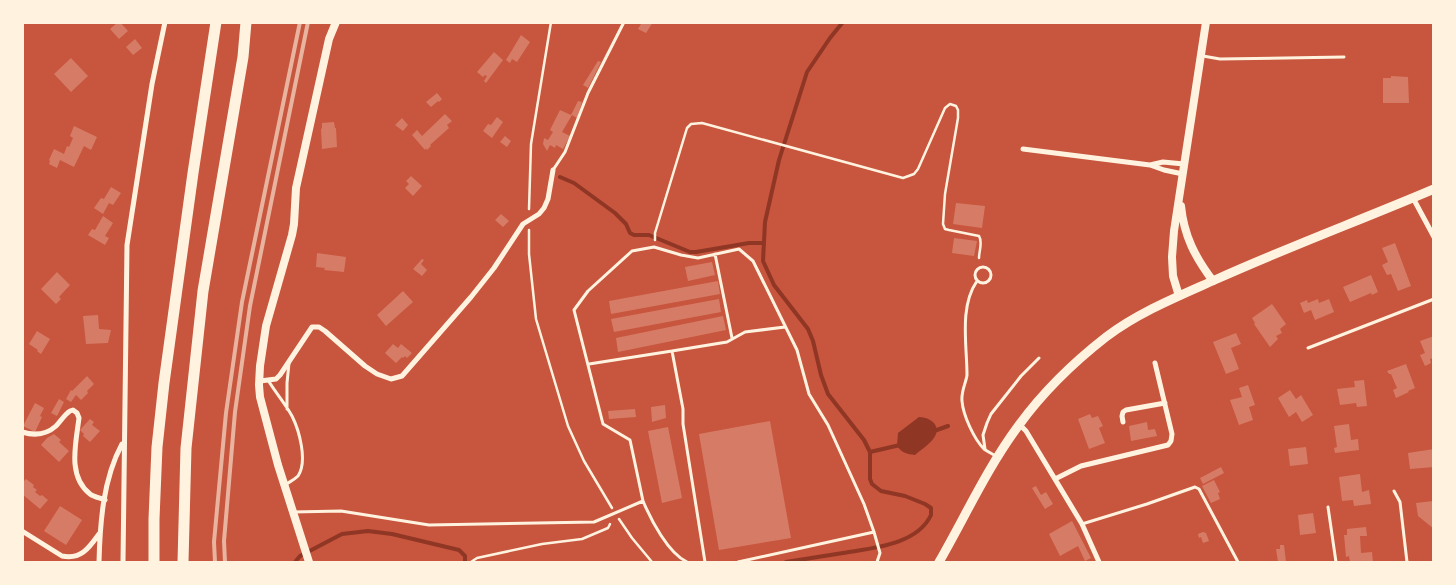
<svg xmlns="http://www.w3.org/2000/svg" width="1456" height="585" font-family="Commissioner,sans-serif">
<rect width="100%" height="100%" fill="#c8553d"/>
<path fill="#8f3625" d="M919,417c6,0 11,2 15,6 10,13 -10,24 -19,32 -8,-1 -13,-2 -18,-9l1,-13z"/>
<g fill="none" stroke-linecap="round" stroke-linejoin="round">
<path stroke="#8f3625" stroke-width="4" d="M560,177l14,6 41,30 11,11 4,9 4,2h15l41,17h6l53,-9h15
M934,431l14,-5
M870,452l30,-7
M295,562l5,-6 42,-22 26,-3 24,3 67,16 6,6v6
M786,562c19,-3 38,-6 57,-9 29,-5 74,-8 88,-38v-7l-6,-4 -20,-8 -24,-5 -9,-7 -2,-5v-27l-6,-12 -36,-46 -7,-19 -8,-34 -5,-12 -34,-44 -11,-24 2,-39 14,-62 28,-88 23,-34 13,-16"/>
</g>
<path fill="#d67c66" d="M118,22h2l8,9 -9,8 -9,-10z
M639,22h14l-7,11 -8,-4 3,-5z
M521,35l9,7 -13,20 -5,-3 -2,4 -4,-3z
M135,39l7,9 -9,7 -7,-8z
M494,52l9,8 -17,23 -2,-2 3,-5 -2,-1 -2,2 -6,-5z
M71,58l17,18 -17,16 -17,-18z
M598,61l3,1 -13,26 -5,-3z
M1391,76l17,1 1,26h-26v-25h8z
M437,93l5,6 -3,3 -1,-1 -7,6 -5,-5z
M578,101l4,1 -5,16 -5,-3 -10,17 8,4 -7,13 -7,-4 -1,3 -5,-3 -3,6 -4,-7 1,-6 4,2 5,-8 -3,-2 10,-20 11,5z
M445,114l7,7 -5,4 2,3 -19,17 1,1 -4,4 -1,-2 -1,2 -13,-15 5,-5 5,6z
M497,117l6,5 -11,16 -9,-7 5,-7 3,1z
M402,118l6,7 -5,6 -8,-6z
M334,122l1,6h1l1,19 -15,2 -1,-20 1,-1v-5z
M74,126l23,11 -6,13 -7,-4 -10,21 -14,-7 -3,8 -8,-4 1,-3 -1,-1 5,-11 10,5 3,-8 2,1 4,-9 -3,-2z
M505,136l6,5 -4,6 -7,-5z
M411,176l11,10 -9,10 -8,-8 4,-4 -3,-3z
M111,187l10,6 -8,12 -4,-2 -6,11 -9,-6 7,-10 3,1z
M956,203l29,3 -3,22 -29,-4z
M501,214l8,7 -6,6 -8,-7z
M103,216l10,7 -8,13 4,2 -4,7 -17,-10 4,-6 3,1z
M954,238l23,3 -3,15 -22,-3z
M1395,243l16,43 -13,5 -7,-17 -4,1 -5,-10 6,-3 -6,-14z
M317,253l29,4 -2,15 -20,-2 1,-2 -9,-1z
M422,259l2,1 -3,4 6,6 -5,6 -9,-7z
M712,262l3,13 -27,6 -3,-14z
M57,272l13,13 -11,12 2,2 -5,5 -15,-15z
M1371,275l7,17 -6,3 -1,-2 -21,9 -7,-15z
M718,281l2,13 -109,20 -2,-13z
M403,291l10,11 -27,24 -9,-11z
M719,299l2,13 -107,20 -3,-13z
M1318,299l1,4 10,-4 5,13 -19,8 -4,-10 -7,3 -4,-10 7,-3 1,3z
M1272,304l14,20 -6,5 2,4 -6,3 2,3 -8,8 -16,-23 1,-1 -3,-5z
M98,315l1,14 12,1 -3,13 -22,1 -3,-28z
M723,316l3,14 -108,22 -2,-14z
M37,331l13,8 -9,15 -4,-3 1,-1 -9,-6z
M1236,333l5,11 -10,4 8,21 -13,5 -13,-32z
M1434,336v22l-4,1 1,4 -6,3 -5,-11 5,-2 -5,-12z
M393,344l5,4 3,-4 11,9 -5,5 -2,-2 -2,2 -1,-1 -6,6 -11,-10z
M1406,364l9,24 -7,3 1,1 -13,6 -3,-8 4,-2 -6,-14h-2l-2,-3z
M87,376l7,8 -7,7 1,2 -7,7 -5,-5 -5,7 -5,-3 5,-9 1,1z
M1364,380l3,26 -10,1 -1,-4 -16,2 -3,-16 18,-2 -1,-6z
M1248,385l7,20 -6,2 4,13 -14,5 -9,-25 12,-3 -3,-9z
M1290,390l6,9 5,-4 12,20 -11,7 -6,-10 -7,5 -11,-19z
M59,399l5,3 -7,14 -6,-3z
M35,403l9,5 -4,8 2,1 -7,15 -12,-6z
M665,405l1,13 -14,4 -1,-15z
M635,409l1,8 -27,2 -1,-8z
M1090,414l2,4 6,-2 5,10 -4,2 6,15 -16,6 -11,-30z
M90,419l4,3 -2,3 8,6 -10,11 -7,-6 1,-2 -4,-4z
M770,421l21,117 -72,12 -20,-116z
M1147,422l1,8 7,-1 2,7 -26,5 -2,-15z
M1349,424l2,16 7,-1 1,11 -24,3 -1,-5 3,-1 -3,-21z
M668,427l14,71 -20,5 -14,-72z
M54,434l7,6 -2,2 10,9 -10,11 -18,-17 6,-7z
M1306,447l2,17 -18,2 -2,-17z
M1434,449v18l-24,2 -2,-16z
M1221,467l3,6 -21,11 -3,-6z
M1360,474l2,18 7,-2 2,14 -17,2 -1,-6 -11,1 -3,-24z
M26,479l8,6 -1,2 4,3 -2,2 5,4 2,-1 6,5 -8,9 -18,-15v-11z
M1214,480l6,12 -2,1 2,6 -9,4 -9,-17z
M1036,486l5,9 5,-3 7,12 -8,5 -13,-21z
M1433,501l1,5v23l-16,-13 -2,-13z
M60,506l22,14 -16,25 -22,-14z
M1313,513l3,20 -16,2 -2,-20z
M1072,521l19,37 -6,3 -7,-15 -18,10 -11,-22z
M1366,527l1,9h-7l1,17 11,-1 1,10h-23l-1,-6 -3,1 -2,-22h3v-6z
M1203,532l3,1 3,8 -6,2 -2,-6 -2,1 -1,-4z
M1280,545h4l2,17h-8l-2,-13h4z"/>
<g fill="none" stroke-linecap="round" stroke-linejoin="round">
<path stroke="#fff3e0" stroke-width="2.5" d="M529,209l2,-65 20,-122
M529,230v24l7,65 32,107 16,35 28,47
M655,240v-7l32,-105 4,-4 11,-1 201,55 11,-4 4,-5 27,-61 5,-4 6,2 2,4v8l-13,76 -2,30 2,5 4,1 30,6c4,6 0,15 0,22
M619,519l13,19 20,24
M471,562l6,-4 65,-14 40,-5 26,-11 2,-4"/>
<path stroke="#fff3e0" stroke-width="3" d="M1203,56l17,3 124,-2
M553,170l12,-18 23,-59 36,-71
M715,254l17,84
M975 275a8 8 0 1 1 16 0a8 8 0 1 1-16 0Z
M977,281c-18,26 -10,64 -10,94 -1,8 -6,16 -5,26 1,14 12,38 22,48 4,3 9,5 13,8
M1308,348l126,-49
M589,364l83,-13
M268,380c7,12 17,23 24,36 7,14 16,45 6,60 -4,4 -9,6 -13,9
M287,409v-26l2,-20
M985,449l-2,-14 4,-12 4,-9 30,-38 18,-18
M1394,491l6,11 7,60
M643,501c8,19 25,52 44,61
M1328,507l8,55
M293,512l48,-1 88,14 165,-3 49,-21 -13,-61 -27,-16 -29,-114 14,-19 44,-40 22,-4 27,8 17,3 41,-9 14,12 44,89 12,44 19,31 36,79 10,28 -136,30
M1082,524l65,-20 48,-17 4,2 39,73
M874,532l6,21 -3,9
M705,562l-22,-138v-15l-11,-58 55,-9 18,-10 40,-5"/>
<path stroke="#fff3e0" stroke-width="5" d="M1023,149l127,16
M1183,174l-19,-4 -14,-5 13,-3 21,2
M1413,198l21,39
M260,381l16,-2 4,-4 32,-48h7l6,4 40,35 12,8 14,5 11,-3 69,-79 23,-29 29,-44 16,-10 5,-6 4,-9 5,-29
M1123,422l-1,-6 1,-4 3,-2 39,-7
M1019,424l7,7 56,93 17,38
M22,432c13,4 24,3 34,-6 5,-5 8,-11 14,-15l3,-1 4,3 2,5c-3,25 -12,58 11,76 4,3 10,4 15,6
M1055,479l26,-13 87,-21 3,-4 1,-7 -17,-71
M22,531l40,25c19,4 27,-8 37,-22
M99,562c1,-39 4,-83 23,-118
M123,562l4,-317 25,-161 13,-62"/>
<path stroke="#fff3e0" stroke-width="8" d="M1181,206c3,30 14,51 32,75
M1179,296l-6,-20 -1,-19 2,-26 32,-209
M309,562l-31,-97 -18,-68 -1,-12 1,-19 6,-40 26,-91 2,-11 2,-36 33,-149 7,-17"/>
<path stroke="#fff3e0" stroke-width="9" d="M939,562c26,-45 48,-94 80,-137 24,-33 55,-63 87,-88 33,-25 73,-41 111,-58 71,-32 144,-59 217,-90"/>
<path stroke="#fff3e0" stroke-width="11" d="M154,562v-43l3,-72 7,-64 29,-210 23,-151
M183,562l3,-114 17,-157 40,-234 3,-35"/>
<path stroke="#e9b49f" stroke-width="4" d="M215,562l-1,-20 12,-129 16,-111 58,-280
M225,562l-1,-21 11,-129 15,-106 58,-284"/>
</g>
<rect width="1456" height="585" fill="none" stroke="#fff3e0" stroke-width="48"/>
</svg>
